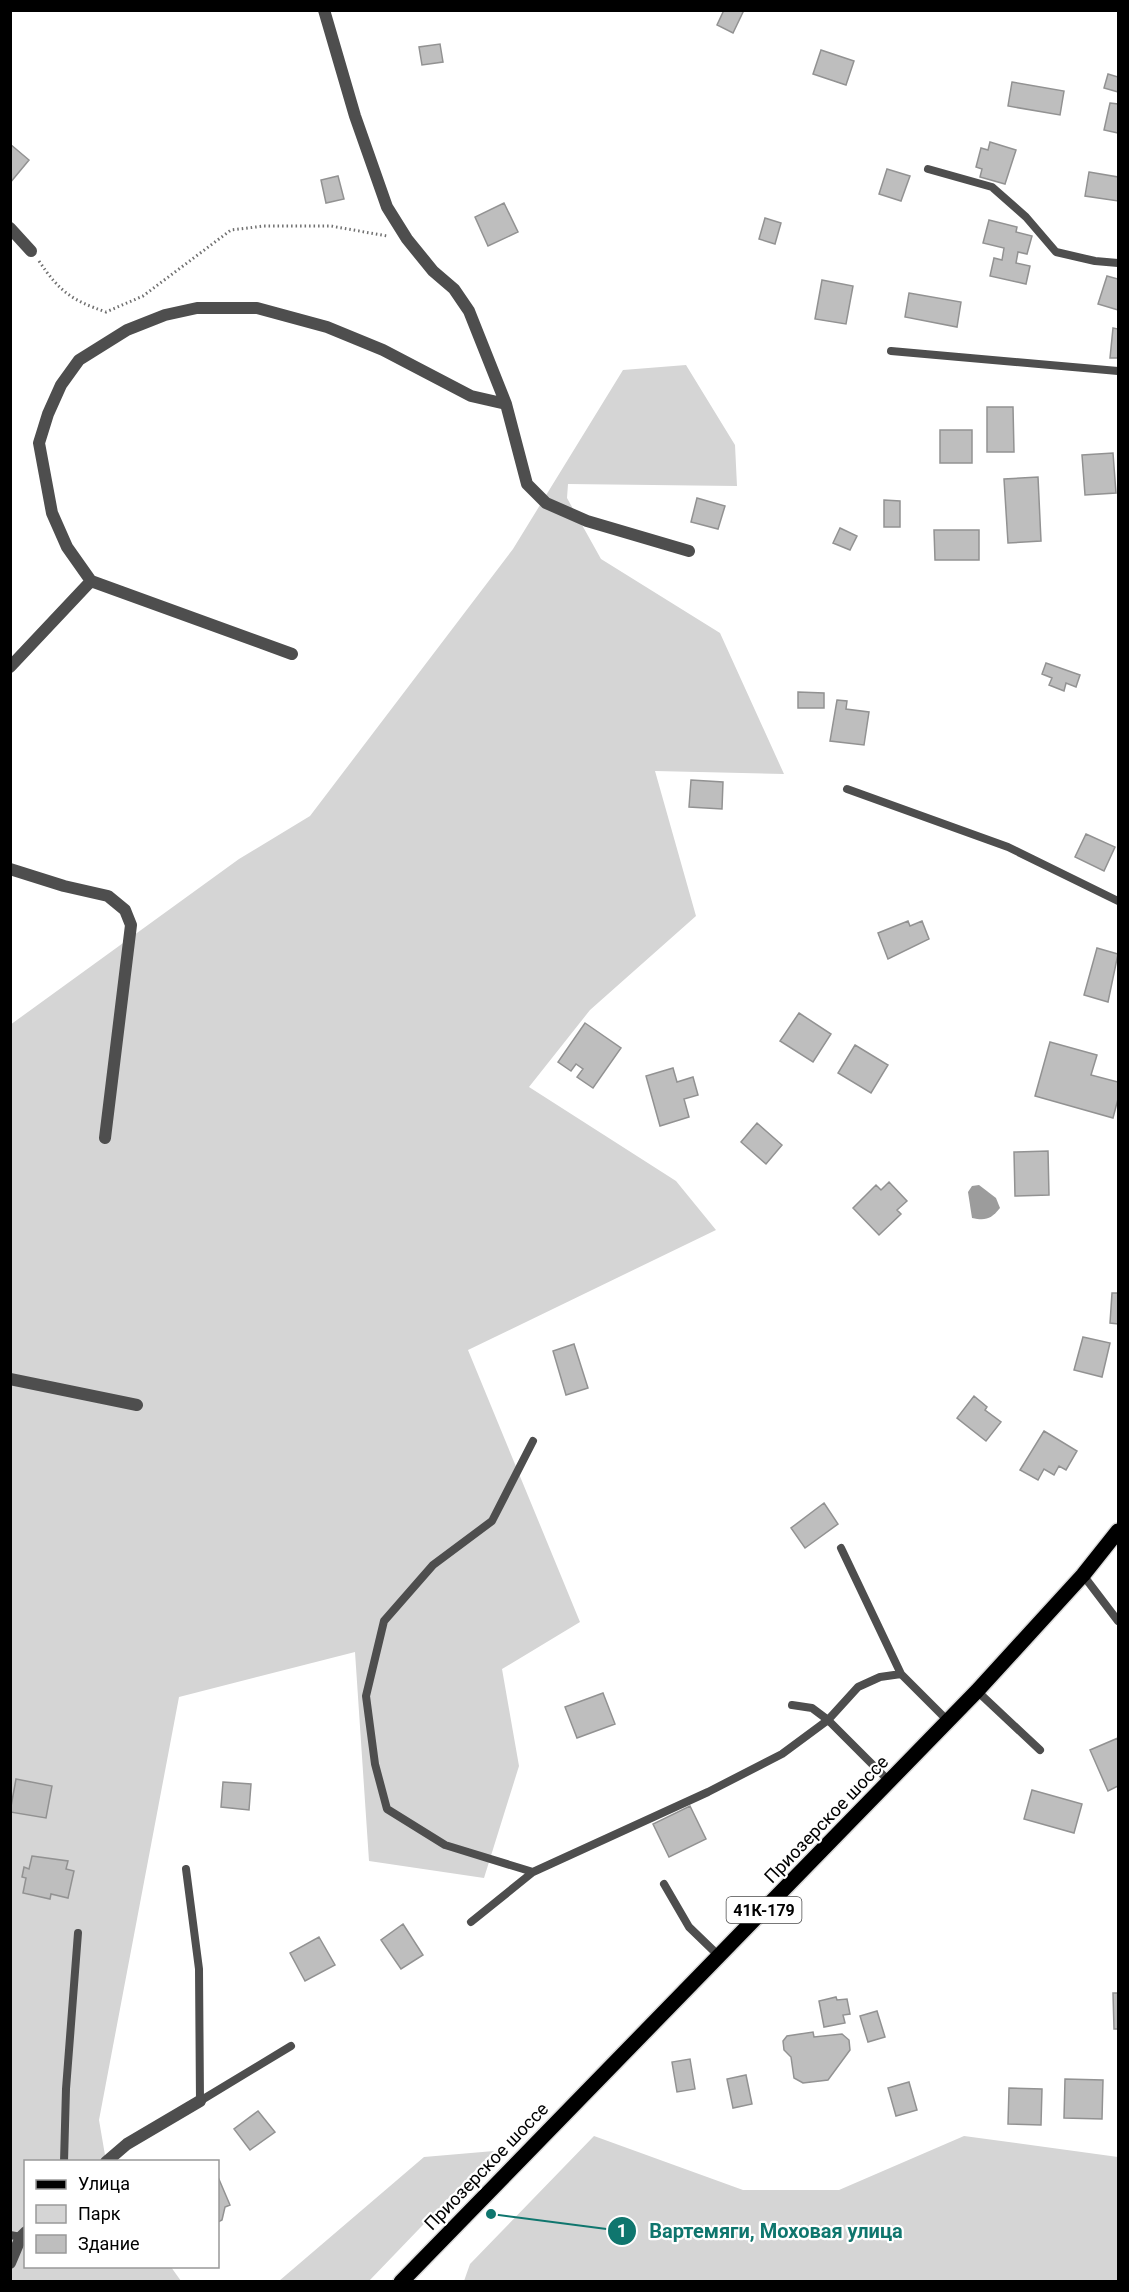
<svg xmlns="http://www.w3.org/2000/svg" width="1129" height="2292" font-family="Roboto,sans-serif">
<rect width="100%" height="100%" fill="#fff"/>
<path fill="#d5d5d5" d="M686,365l49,80 2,41 -169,-2 -1,14 34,61 119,74 64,141 -129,-3 41,145 -106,94 -61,77 147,94 40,49 -248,120 112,272 -78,47 17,97 -35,112 -115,-17 -14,-209 -176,45 -80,423 7,41 -80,1v104l145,1 10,14h-170l-1,-1256 229,-166 71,-43 203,-267 110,-179z
M594,2136l149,54h96l125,-54 154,21v124h-654l6,-17z
M494,2151l-125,130h-90l145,-124z"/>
<path fill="#9c9c9c" d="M979,1185l17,13 4,10c-9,11 -14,13 -28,10l-4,-26 4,-6z"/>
<path fill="#bebebe" stroke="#929292" stroke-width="1.5" d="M724,10h20l-11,23 -16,-8z
M440,44l3,18 -21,3 -3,-18z
M821,50l33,11 -8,24 -33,-11z
M1108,74l10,3v15l-14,-4z
M1012,82l52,9 -4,24 -52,-9z
M1110,103l8,1v29l-14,-3z
M990,142l26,8 -11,34 -25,-7 2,-8 -6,-2 5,-19 7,2z
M10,144l19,16 -19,23z
M887,169l23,7 -9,25 -22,-7z
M1089,172l29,5v24l-33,-5z
M338,176l6,23 -18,4 -5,-23z
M504,203l14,29 -30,14 -13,-29z
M765,218l16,5 -6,21 -16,-5z
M989,220l28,7 -1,5 16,4 -5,18 -9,-2 -2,11 14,3 -4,18 -36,-8 4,-18 8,2 2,-12 -21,-5z
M1107,276l11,3v31l-20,-6z
M822,280l31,6 -7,38 -31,-5z
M909,293l52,9 -4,25 -52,-10z
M1113,328l5,1v29h-8z
M987,407h26l1,45h-27z
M940,430h32v33h-32z
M1113,453l3,40 -31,2 -3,-40z
M1038,477l3,64 -33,2 -4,-64z
M697,498l28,8 -7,23 -27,-7z
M884,500l16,1v26h-16z
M840,528l17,8 -7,14 -17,-7z
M934,530h45v30h-44z
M1046,663l34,12 -4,12 -10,-4 -2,8 -15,-6 3,-7 -10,-4z
M798,692l26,1v15h-26z
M837,700l10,1 -1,8 23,3 -5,33 -34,-4z
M691,780l32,2 -1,27 -33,-2z
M1086,834l29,13 -11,24 -29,-14z
M908,921l2,5 12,-5 7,18 -41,20 -10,-26z
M1097,948l21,6 -10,48 -24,-7z
M799,1013l32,21 -18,28 -33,-21z
M585,1023l36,25 -28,40 -16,-11 6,-8 -7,-5 -5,7 -13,-9z
M1050,1042l47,13 -6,20 27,7v17l-5,19 -78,-22z
M855,1045l33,20 -17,28 -33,-20z
M673,1068l4,14 16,-5 5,18 -14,4 5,18 -29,9 -14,-50z
M757,1123l25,22 -16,19 -25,-22z
M1048,1151l1,44 -34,1 -1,-44z
M889,1182l18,19 -10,9 4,4 -22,21 -26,-27 23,-23 5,5z
M1112,1293h6v31l-8,-1z
M1083,1337l27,6 -8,34 -28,-7z
M574,1344l14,44 -22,7 -13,-44z
M974,1396l13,11 -2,3 16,12 -15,19 -29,-23z
M1044,1431l33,20 -11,19 -7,-4 -5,9 -10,-6 -6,11 -18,-10z
M824,1503l14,21 -33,24 -14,-20z
M603,1693l12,31 -38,14 -12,-31z
M1118,1738v48l-10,5 -18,-41z
M16,1779l36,7 -6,32 -36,-6z
M223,1782l28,2 -2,26 -28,-3z
M1032,1790l50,14 -8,29 -50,-14z
M690,1806l16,33 -37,18 -16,-33z
M32,1856l36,5 -2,8 8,2 -6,27 -17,-4 -1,5 -27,-6 3,-15 -4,-1 2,-10 5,2z
M403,1924l20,31 -22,14 -20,-29z
M319,1937l16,28 -30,16 -15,-28z
M1113,1993h5v36h-4z
M836,1997l1,3 10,-1 3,15 -7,1 2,8 -21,4 -5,-26z
M877,2011l8,26 -17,5 -8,-26z
M813,2032l1,5 28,-3 7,6 1,10 -22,30 -25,3 -9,-5 -3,-21 -7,-7 -1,-9 4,-5z
M690,2059l5,30 -18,3 -5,-30z
M746,2075l6,29 -19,4 -6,-29z
M1065,2079l38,1 -1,39 -38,-1z
M909,2082l8,28 -21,6 -8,-28z
M1009,2088l33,1 -1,36 -33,-1z
M258,2111l17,21 -25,18 -16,-21z
M218,2177l12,28 -5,2 -3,13 -4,2z"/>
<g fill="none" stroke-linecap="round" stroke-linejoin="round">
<g stroke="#dbdbdb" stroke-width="18">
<path id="primary" d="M401,2282l576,-591 106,-116 35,-44"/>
</g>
<path stroke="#707070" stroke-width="3" stroke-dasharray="1.5 3" stroke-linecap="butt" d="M39,261c20,30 32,39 67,51l37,-16 88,-66 33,-4h67l56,10"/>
<path stroke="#4e4e4e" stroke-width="8" d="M928,169l64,18 34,30 30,35 39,9 23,2
M891,351l227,20
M847,789l161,58 110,54
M533,1441l-41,80 -59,44 -49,56 -18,75 9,68 12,45 58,36 88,27
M841,1548l60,126 47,47
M1083,1575l35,46
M977,1691l63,59
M792,1705l20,3 16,12 62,62
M186,1869l13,100 1,132 91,-55
M664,1884l25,43 30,29
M471,1922l62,-50 175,-80 74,-38 46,-34 30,-33 22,-10 21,-3
M64,2162l2,-73 12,-156
M10,2235l11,2"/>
<path stroke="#4e4e4e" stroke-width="12" d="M324,10l31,106 32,91 20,32 26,32 21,18 15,22 37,93 21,80 19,19 41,18 102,30
M10,228l21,23
M292,654l-201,-73 -24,-34 -15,-34 -13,-70 9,-29 13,-29 18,-25 48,-30 38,-15 32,-7h60l70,19 56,23 88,46 35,8
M10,667l81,-86
M10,869l54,17 44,10 17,14 6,15 -26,213
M10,1379l127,26
M106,2162l21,-18 73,-43
M10,2263l11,-26 5,-5"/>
<use href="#primary" stroke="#000" stroke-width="15"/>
</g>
<g text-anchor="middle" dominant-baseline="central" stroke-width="4.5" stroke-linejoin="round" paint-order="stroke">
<rect fill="#fff" stroke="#4c4c4c" stroke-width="1.5" x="726.5" y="1897" width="75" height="26" rx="4.5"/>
<g font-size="16" font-weight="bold" fill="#000">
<text x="764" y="1910">41К-179</text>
</g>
<g font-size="18" fill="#000" stroke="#fff">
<text transform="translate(826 1819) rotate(-46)">Приозерское шоссе</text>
<text transform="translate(486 2166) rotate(-46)">Приозерское шоссе</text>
</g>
</g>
<path fill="none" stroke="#0f766e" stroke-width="2" d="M491 2214L622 2231"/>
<g fill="#0f766e" stroke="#fff" stroke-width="2">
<circle cx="491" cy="2214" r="6"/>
<circle cx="622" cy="2231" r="15"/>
</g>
<g font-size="18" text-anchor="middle" font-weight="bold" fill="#fff">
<text x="622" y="2237">1</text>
</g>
<g font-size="20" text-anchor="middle" font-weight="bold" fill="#0f766e" stroke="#fff" stroke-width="4.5" stroke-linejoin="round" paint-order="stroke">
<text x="776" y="2238">Вартемяги, Моховая улица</text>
</g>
<rect width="1129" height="2292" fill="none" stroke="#000000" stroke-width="24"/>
<rect x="24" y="2160" width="195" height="108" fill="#ffffff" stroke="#999999" stroke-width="1.5"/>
<rect x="36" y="2180" width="30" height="9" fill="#000000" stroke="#999999" stroke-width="1.5"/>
<text x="78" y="2190" font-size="18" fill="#000000">Улица</text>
<rect x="36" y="2205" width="30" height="18" fill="#d5d5d5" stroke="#999999" stroke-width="1.5"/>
<text x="78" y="2220" font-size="18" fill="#000000">Парк</text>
<rect x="36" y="2235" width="30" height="18" fill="#bebebe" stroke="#999999" stroke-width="1.5"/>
<text x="78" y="2250" font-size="18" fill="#000000">Здание</text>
</svg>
